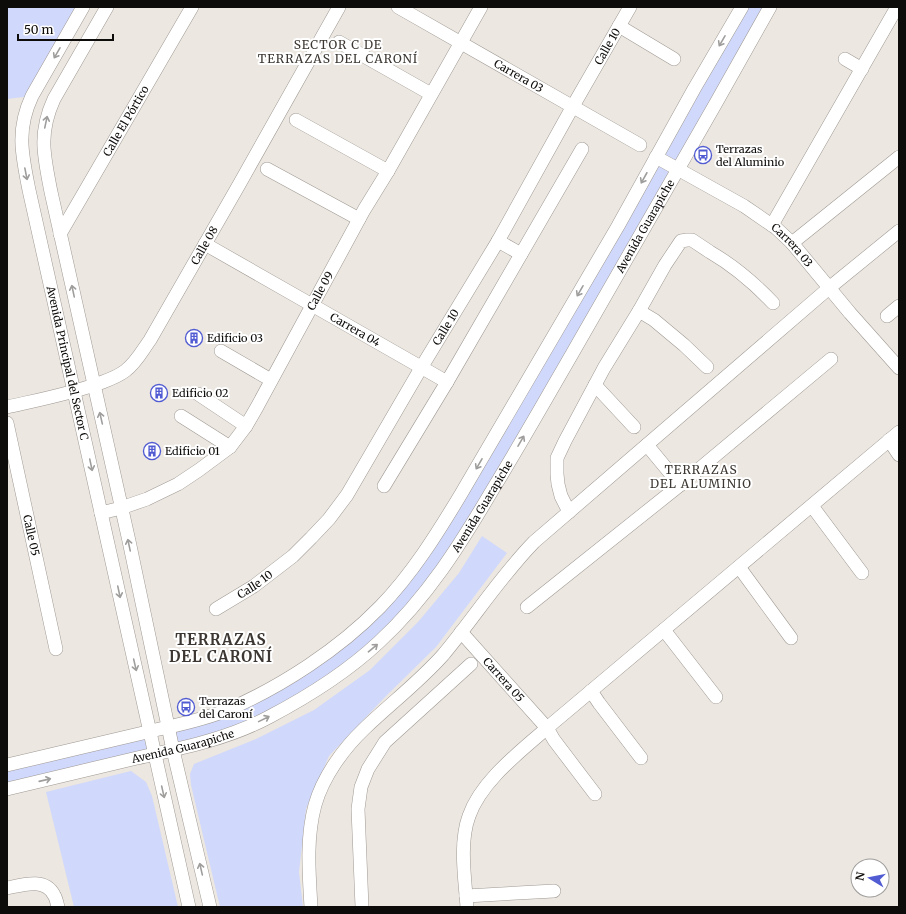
<svg xmlns="http://www.w3.org/2000/svg" width="906" height="914" font-family="Merriweather,serif">
<rect width="100%" height="100%" fill="#ece7e0"/>
<path fill="#d0d8fc" d="M7,7h76l-51,89 -25,3z
M742,7h28l-257,448 -112,165 -106,83 -122,47 -4,-23 38,-11 106,-54 104,-100z
M482,536l25,17 -71,94 -50,49 -57,60 -23,53 -7,63 4,35h-83l-29,-122 -1,-11 4,-10 62,-25 58,-29 56,-40 48,-48 41,-49z
M150,731l5,23 -148,35v-24z
M131,771l15,11 6,14 26,111h-104l-28,-115z"/>
<g fill="none" stroke-linecap="round" stroke-linejoin="round">
<g stroke="#9f9993" stroke-width="14">
<g id="minor">
<path id="s1" d="M83,7l-51,89c-16,34 -10,59 -3,94l160,717"/>
<path d="M107,7l-53,92c-16,35 -10,57 -3,93l78,349 44,209 37,157"/>
<path id="s2" d="M398,7l242,138"/>
<path d="M619,26l55,33"/>
<path d="M339,42l92,52"/>
<path d="M845,59l17,10"/>
<path d="M296,120l92,51"/>
<path id="s3" d="M656,157l88,49 32,22 16,15 58,70 49,55"/>
<path d="M267,169l92,50"/>
<path d="M772,225l125,-218"/>
<path id="s4" d="M60,234l132,-227"/>
<path d="M498,241l23,13"/>
<path d="M792,243l107,-86"/>
<path id="s5" d="M205,244l107,61 135,77"/>
<path d="M639,311l15,9 30,25 23,22"/>
<path d="M887,316l12,-10"/>
<path d="M221,351l50,29"/>
<path d="M595,385l39,42"/>
<path d="M198,394l48,32"/>
<path id="s6" d="M7,407c31,-7 63,-13 93,-24 8,-3 17,-6 25,-12 11,-8 17,-20 25,-31l90,-157 99,-176"/>
<path d="M181,416l49,31"/>
<path id="s7" d="M7,423l49,226"/>
<path d="M889,440l10,15"/>
<path d="M647,445l33,40"/>
<path d="M384,486l63,-104 135,-233"/>
<path d="M812,506l50,67"/>
<path d="M569,512l-8,-16 -3,-12 -1,-10v-16l8,-17 39,-73 35,-57 26,-46 16,-24 6,-1h5c6,4 12,8 18,12 24,14 44,31 63,51"/>
<path id="s8" d="M101,513l20,-5 26,-9 31,-15 21,-14 31,-23 16,-21 11,-19 107,-197 24,-39 93,-164"/>
<path d="M739,567l52,71"/>
<path d="M527,607l153,-122 151,-126"/>
<path id="s9" d="M216,609l38,-23 39,-30 18,-18 18,-19 18,-24 74,-127 77,-127 75,-135 57,-99"/>
<path d="M664,630l52,67"/>
<path id="s10" d="M461,632l86,96 7,12 41,54"/>
<path d="M591,691l8,12 42,55"/>
<path d="M7,765c45,-11 91,-21 136,-32 28,-7 58,-12 84,-23 54,-23 112,-61 153,-103 32,-33 57,-73 81,-113l157,-268 76,-137 48,-82"/>
<path id="s11" d="M7,789c43,-10 87,-21 130,-31 45,-10 91,-19 132,-41 40,-21 78,-45 110,-75 48,-44 81,-97 114,-153 27,-44 53,-90 79,-135 48,-84 96,-168 144,-251 18,-32 36,-64 54,-96"/>
<path d="M7,888c15,-3 38,-11 47,7 2,3 3,8 4,12"/>
<path d="M466,896l88,-5"/>
<path d="M311,907c-2,-34 -5,-69 4,-102 8,-28 28,-56 49,-76 26,-25 55,-47 79,-74 31,-37 57,-78 91,-113l295,-254 70,-57"/>
<path d="M362,907l-4,-98 3,-22 7,-18 17,-27 86,-78"/>
<path d="M467,907c-2,-28 -8,-64 2,-91 12,-35 51,-64 78,-88l352,-296"/>
</g>
</g>
<use href="#minor" stroke="#fff" stroke-width="13"/>
</g>
<defs><path id="oneway-shaft" d="M-6 0H5M1.5-3L5.5 0L1.5 3" fill="none" stroke-width="1.6" stroke-linecap="round" stroke-linejoin="round"/></defs>
<g stroke="#9f9e9d">
<use href="#oneway-shaft" transform="translate(722 41) rotate(120)"/>
<use href="#oneway-shaft" transform="translate(57 53) rotate(120)"/>
<use href="#oneway-shaft" transform="translate(46 122) rotate(-78)"/>
<use href="#oneway-shaft" transform="translate(26 174) rotate(79)"/>
<use href="#oneway-shaft" transform="translate(644 178) rotate(119)"/>
<use href="#oneway-shaft" transform="translate(73 291) rotate(-102)"/>
<use href="#oneway-shaft" transform="translate(580 291) rotate(120)"/>
<use href="#oneway-shaft" transform="translate(101 418) rotate(-103)"/>
<use href="#oneway-shaft" transform="translate(521 441) rotate(-60)"/>
<use href="#oneway-shaft" transform="translate(479 464) rotate(120)"/>
<use href="#oneway-shaft" transform="translate(91 465) rotate(78)"/>
<use href="#oneway-shaft" transform="translate(129 545) rotate(-102)"/>
<use href="#oneway-shaft" transform="translate(119 592) rotate(78)"/>
<use href="#oneway-shaft" transform="translate(373 648) rotate(-40)"/>
<use href="#oneway-shaft" transform="translate(135 665) rotate(77)"/>
<use href="#oneway-shaft" transform="translate(264 719) rotate(-26)"/>
<use href="#oneway-shaft" transform="translate(45 780) rotate(-13)"/>
<use href="#oneway-shaft" transform="translate(163 792) rotate(77)"/>
<use href="#oneway-shaft" transform="translate(201 869) rotate(-103)"/>
</g>
<defs>
<g id="bus-ring" transform="scale(0.9)"><circle r="9.5" fill="#fff" stroke="#525cd2" stroke-width="1.5"/><path d="M-5-6H5V4H4V6H2V4H-2V6H-4V4H-5ZM-3.5-4V0h7V-4ZM-3.5 1.2v1.5H-2V1.2ZM2 1.2v1.5H3.5V1.2Z" fill="#525cd2"/></g>
<g id="building-ring" transform="scale(0.9)"><circle r="9.5" fill="#fff" stroke="#525cd2" stroke-width="1.5"/><path d="M-4-6H4V6H1V3H-1V6H-4ZM-2.5-4.3h1.7v1.8h-1.7ZM.8-4.3h1.7v1.8H.8ZM-2.5-1h1.7V.8h-1.7ZM.8-1h1.7V.8H.8Z" fill="#525cd2"/></g>
</defs>
<g fill-rule="evenodd">
<use href="#bus-ring" x="703" y="155"/>
<use href="#building-ring" x="194" y="338"/>
<use href="#building-ring" x="159" y="393"/>
<use href="#building-ring" x="152" y="451"/>
<use href="#bus-ring" x="186" y="707"/>
</g>
<g text-anchor="middle" dominant-baseline="central" stroke-width="4" stroke-linejoin="round" paint-order="stroke">
<g font-size="11" fill="#0e0c0a" stroke="#fff">
<text stroke="none"><textPath href="#s9" startOffset="694">Calle 10</textPath></text>
<text stroke="none"><textPath href="#s2" startOffset="139">Carrera 03</textPath></text>
<text stroke="none"><textPath href="#s4" startOffset="131">Calle El Pórtico</textPath></text>
<text stroke="none"><textPath href="#s11" startOffset="901">Avenida Guarapiche</textPath></text>
<text stroke="none"><textPath href="#s6" startOffset="273">Calle 08</textPath></text>
<text stroke="none"><textPath href="#s3" startOffset="163">Carrera 03</textPath></text>
<text stroke="none"><textPath href="#s8" startOffset="327">Calle 09</textPath></text>
<text stroke="none"><textPath href="#s9" startOffset="370">Calle 10</textPath></text>
<text stroke="none"><textPath href="#s5" startOffset="173">Carrera 04</textPath></text>
<text stroke="none"><textPath href="#s1" startOffset="376">Avenida Principal del Sector C</textPath></text>
<text stroke="none"><textPath href="#s11" startOffset="577">Avenida Guarapiche</textPath></text>
<text stroke="none"><textPath href="#s7" startOffset="115">Calle 05</textPath></text>
<text stroke="none"><textPath href="#s9" startOffset="46">Calle 10</textPath></text>
<text stroke="none"><textPath href="#s10" startOffset="64">Carrera 05</textPath></text>
<text stroke="none"><textPath href="#s11" startOffset="181">Avenida Guarapiche</textPath></text>
</g>
<g font-size="11" fill="#0e0c0a" stroke="#fff" text-anchor="start">
<text x="716" y="149">Terrazas<tspan x="716" dy="13">del Aluminio</tspan></text>
<text x="207" y="338">Edificio 03</text>
<text x="172" y="393">Edificio 02</text>
<text x="165" y="451">Edificio 01</text>
<text x="199" y="701">Terrazas<tspan x="199" dy="13">del Caroní</tspan></text>
</g>
<g font-size="12" letter-spacing="1" fill="#3c3732" stroke="#fff">
<text x="338" y="44">SECTOR C DE<tspan x="338" dy="14">TERRAZAS DEL CARONÍ</tspan></text>
<text x="701" y="469">TERRAZAS<tspan x="701" dy="14">DEL ALUMINIO</tspan></text>
</g>
<g font-size="15" font-weight="bold" letter-spacing="1" fill="#3c3732" stroke="#fff">
<text x="221" y="639">TERRAZAS<tspan x="221" dy="17">DEL CARONÍ</tspan></text>
</g>
</g>
<rect width="906" height="914" fill="none" stroke="#0e0c0a" stroke-width="16"/>
<g transform="translate(870 878) rotate(280)"><circle r="19" fill="#ffffff" stroke="#9f9e9d"/>
<path d="M0-3L7 15L0 10L-7 15Z" fill="#525cd2"/>
<text y="-6" font-size="11" font-weight="bold" text-anchor="middle" fill="#0e0c0a">N</text>
</g>
<path d="M18 34v6h95v-6" fill="none" stroke="#0e0c0a" stroke-width="2"/>
<text x="24" y="34" font-size="12" fill="#0e0c0a" stroke="#ffffff" stroke-width="3" paint-order="stroke">50 m</text>
</svg>
